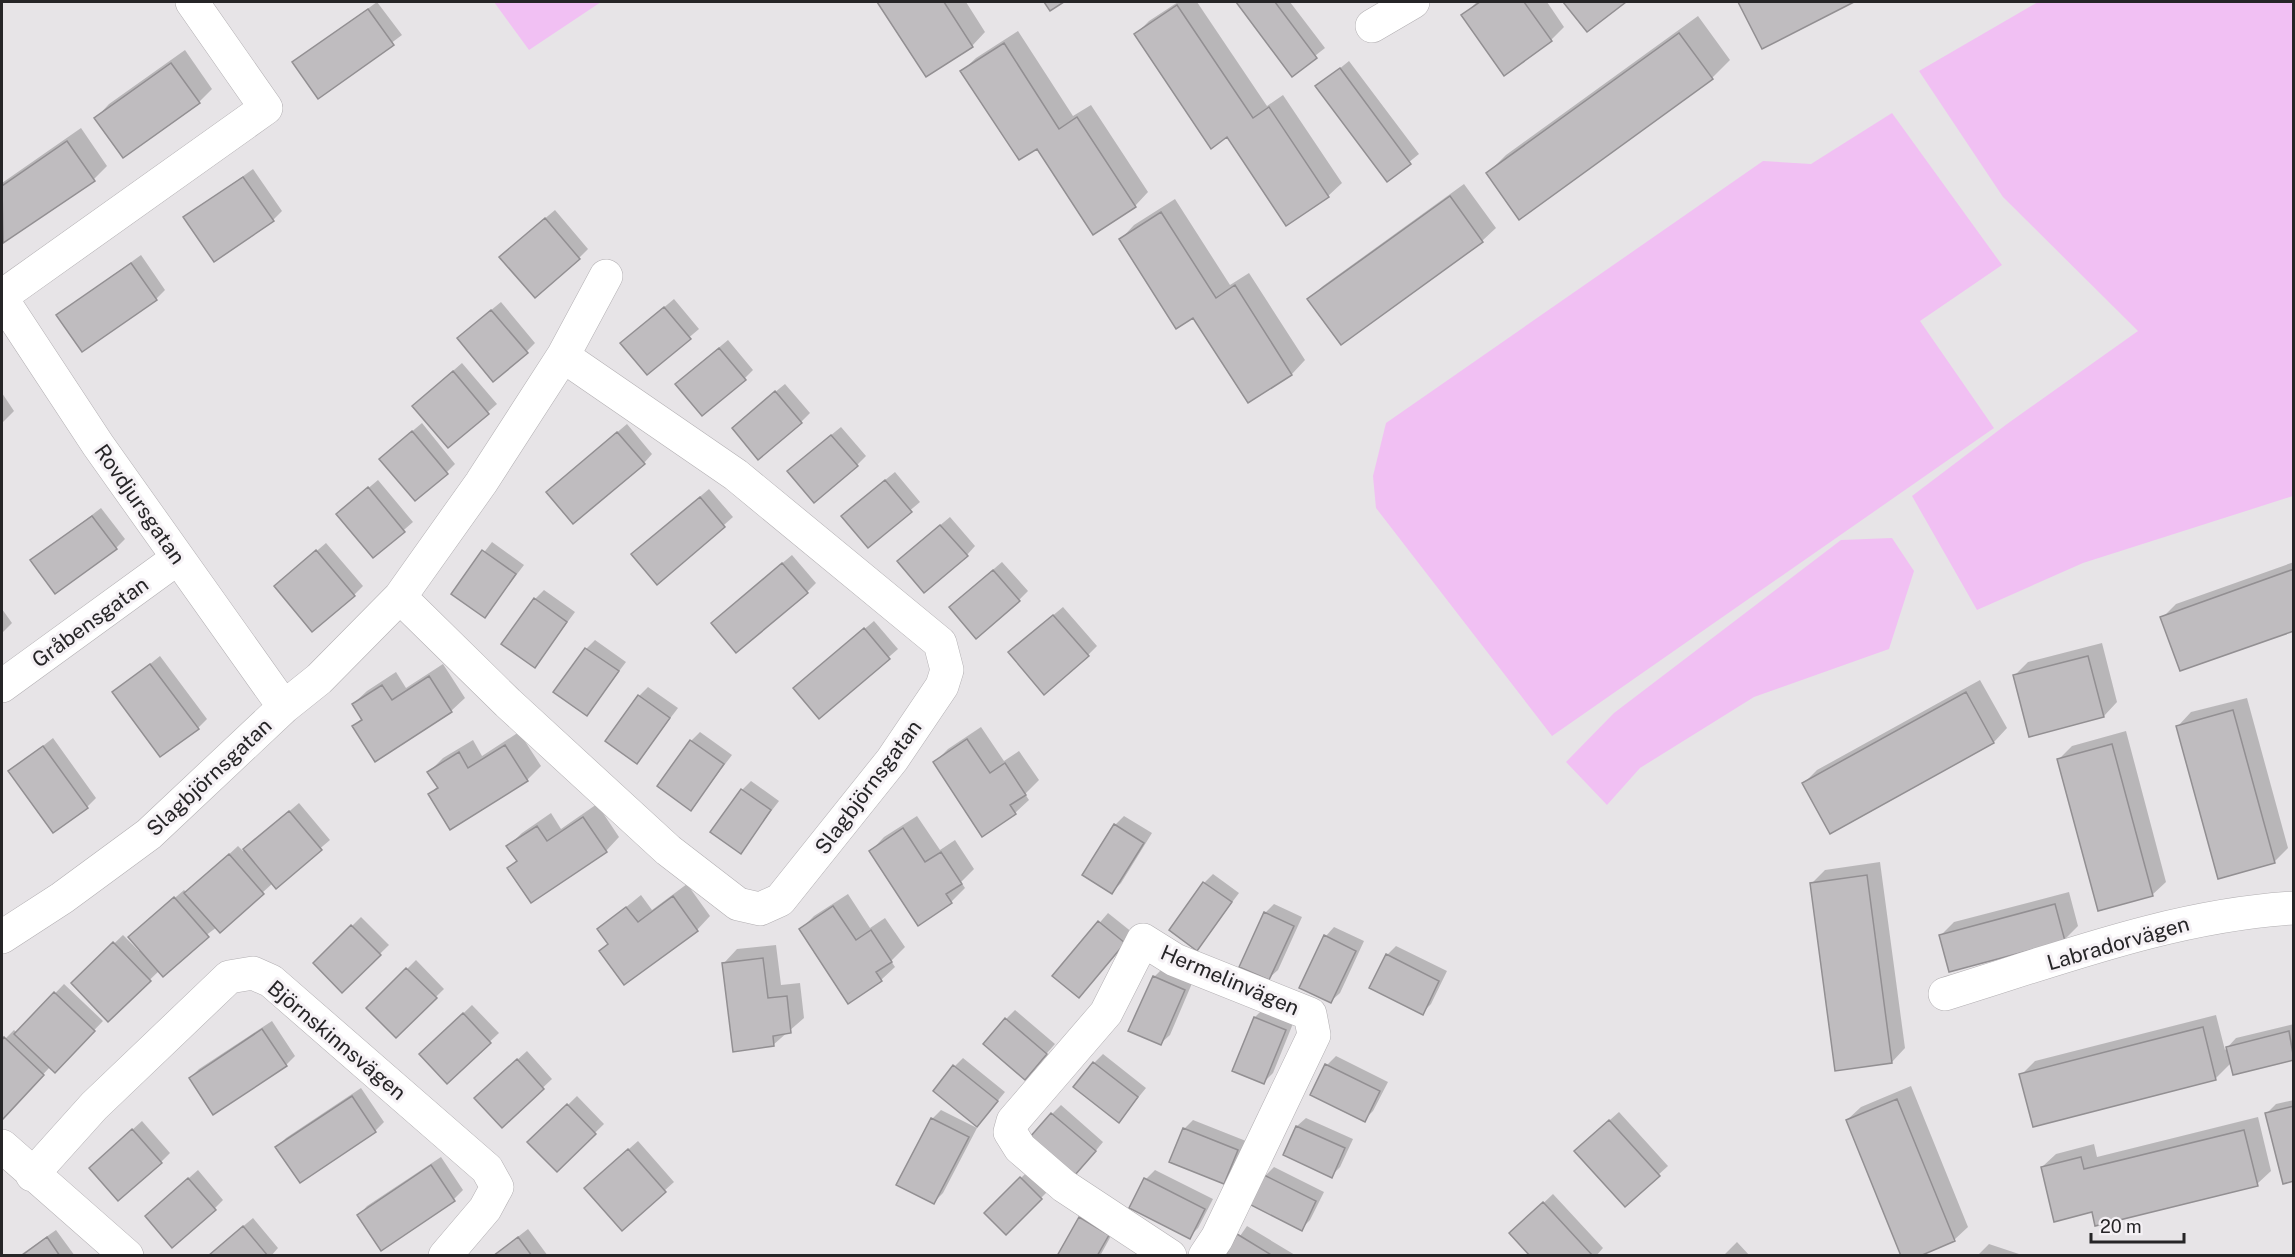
<svg xmlns="http://www.w3.org/2000/svg" width="2295" height="1257" font-family="'Public Sans',sans-serif">
<rect width="100%" height="100%" fill="#e7e4e7"/>
<path fill="#f1c0f3" d="M494,2h107l-72,48z
M2038,2h255v494l-210,67 -106,47 -65,-114 95,-72 131,-93 -135,-134 -84,-126z
M1892,113l110,152 -82,56 74,107 -442,308 -176,-228 -3,-32 13,-53 377,-262 48,3z
M1892,538l22,33 -25,78 -135,48 -114,71 -33,37 -41,-43 48,-49 227,-173z"/>
<path fill="#0003" d="M377,2l25,33 -83,62 -25,-35z
M879,2h87l19,30 -13,14 -46,29z
M1178,2h19l70,104 16,-11 59,88 -14,13 -101,-61 -91,-101 13,-13z
M1238,2h52l35,46 -33,26z
M1477,2h70l17,25 -13,13 -88,-25z
M1565,2h59l-37,28z
M1739,2h111l-87,45z
M1698,16l32,44 -18,18 -224,95 18,-18z
M1018,31l55,85 18,-11 57,87 -13,14 -98,-60 -75,-75 14,-13z
M185,50l27,39 -13,13 -103,16 13,-14z
M1349,61l70,93 -32,26 -70,-93z
M81,128l26,38 -13,13 -91,62 -1,-58z
M253,169l29,42 -9,9 -88,-2z
M1464,184l32,44 -14,13 -173,58 14,-13z
M1175,199l55,86 19,-12 56,87 -13,14 -44,27 -54,-85 -73,-77 13,-14z
M555,210l33,39 -9,9 -69,-10z
M141,255l24,35 -9,9 -98,16z
M674,299l25,30 -52,44 -16,-38z
M501,302l34,41 -9,9 -58,-23z
M728,340l25,30 -8,8 -59,-3z
M462,363l35,41 -48,42 -26,-49z
M785,384l25,29 -9,9 -59,-3z
M2,393l12,18 -12,12z
M422,423l33,41 -8,8 -57,-22z
M627,424l25,30 -8,9 -87,20z
M841,427l25,29 -9,9 -59,-3z
M895,472l25,30 -52,44 -16,-39z
M378,480l35,42 -39,34 -27,-50z
M709,489l24,28 -75,66 -16,-37z
M101,508l24,31 -9,9 -84,13z
M950,517l25,29 -8,9 -59,-3z
M492,542l32,23 -39,51 -32,-23z
M326,543l37,43 -9,9 -69,-17z
M792,555l24,28 -9,9 -86,23z
M1002,562l26,29 -9,9 -59,-2z
M2294,562v67l-132,-11 14,-14z
M544,590l31,22 -40,54v-67z
M1063,607l34,39 -9,9 -69,-11z
M2,609l10,14 -10,10z
M874,621l24,28 -78,68 -16,-37z
M595,640l31,22 -39,52 -1,-65z
M2102,643l15,59 -13,14 -90,-40 14,-14z
M160,656l47,63 -9,9 -84,-35z
M443,664l22,34 -14,13 -97,15 8,-8 -9,-14 14,-13 29,-19 10,16z
M1980,680l27,48 -13,14 -164,90 -27,-48 14,-14z
M648,687l30,21 -41,54 2,-66z
M2247,698l41,150 -14,14 -96,-136 13,-14z
M981,727l23,34 15,-10 20,29 -14,14 4,6 -14,13 -80,-51 13,-13z
M2126,731l40,151 -14,13 -93,-136 13,-13z
M519,732l22,34 -14,14 -97,14 8,-8 -9,-14 14,-14 30,-18 9,16z
M700,732l32,23 -41,54v-68z
M53,738l43,60 -9,9 -77,-35z
M751,781l28,20 -39,51 2,-62z
M299,803l31,37 -54,46 -3,-3 -53,48 -3,-4 -57,43 -52,50 -35,-37 50,-48 16,16v-22l45,-39 3,3 51,-47 5,5z
M597,804l22,33 -13,14 -97,17 8,-8 -9,-14 14,-13 29,-20 10,16z
M917,816l23,34 15,-10 19,29 -13,13 4,6 -14,14 -33,22 -47,-73 13,-14z
M1124,816l28,17 -31,50 -9,9 3,-67z
M1880,862l25,186 -13,14 -81,-178 14,-14z
M1213,874l26,19 -42,56 7,-66z
M687,884l23,32 -13,14 -88,13 -10,-14 42,-34 11,15z
M2069,892l9,34 -14,14 -123,-5 13,-13z
M848,894l22,34 15,-10 20,29 -14,14 4,6 -14,13 -80,-51 13,-13z
M1274,904l28,13 -24,53 -9,8 -4,-65z
M1108,913l25,20 -54,63 -25,-20z
M361,917l28,28 -47,46 -27,-28z
M1334,927l30,14 -24,52 -9,8 -5,-65z
M776,945l5,40 19,-2 4,35 -31,27 -49,-82 13,-14z
M1396,946l51,25 -16,33 -9,9 -35,-58z
M416,960l28,29 -48,47 -28,-28z
M1163,968l30,13 -23,54 -9,8 -7,-66z
M64,984l39,37 -48,50 -5,-4 -48,51v-76l12,-12 3,3z
M472,1005l27,28 -52,49 -26,-28z
M1264,1008l30,13 -21,52 -9,9 -30,-12 21,-53z
M1015,1010l40,34 -22,25 -27,-50z
M2216,1015l9,35 11,-12 58,-14v34l-63,5 -16,16 -194,-4 14,-14z
M272,1021l23,35 -9,9 -96,13 9,-9z
M527,1051l25,28 -50,47 -17,-37z
M1103,1054l43,34 -27,33 -25,-58z
M1336,1056l52,26 -15,29 -9,9 -52,-26 15,-29z
M963,1058l42,34 -20,24 -30,-50z
M1911,1086l57,141 -14,13 -107,-120 14,-13z
M361,1088l23,34 -9,9 -98,16 9,-9z
M577,1096l27,28 -47,46 -27,-28z
M2294,1100v79l-27,-66 9,-9z
M1061,1105l42,37 -19,23 -32,-51z
M941,1110l36,18 -34,65 -9,9 -36,-18 34,-65z
M1619,1112l49,54 -43,39 -40,-63z
M2258,1117l13,54 -14,13 -164,26 -51,-43 14,-13 38,-10 3,13z
M1306,1118l47,21 -13,28 -9,9 -46,-22 12,-28z
M1193,1120l53,21 -13,32 -9,9 -40,-53z
M142,1121l28,32 -9,9 -61,-3z
M638,1141l36,41 -52,47 -27,-50z
M441,1157l22,33 -9,9 -73,49 -22,-33 8,-9z
M1274,1167l50,25 -14,28 -9,9 -36,-53z
M1030,1169l20,20 -44,44 -20,-20z
M198,1170l25,30 -9,9 -59,-1z
M1155,1170l58,29 -15,29 -9,9 -58,-30 15,-28z
M1553,1194l50,54 -7,8h-64l-20,-23z
M1089,1209l28,16 -17,31h-42l22,-38z
M253,1218l25,30 -7,8h-63z
M1247,1226l48,29v1h-69z
M528,1229l20,27h-55z
M56,1230l19,26h-56z
M1737,1242l13,14h-27z
M1989,1244l36,12h-48z"/>
<path fill="#bfbcbf" stroke="#928f92" stroke-width="1.5" d="M877,2h67l29,45 -47,30z
M1044,2h20l-14,9z
M1236,2h39l42,56 -25,19z
M1480,2h44l28,39 -48,35 -43,-61z
M1563,2h63l-39,30z
M1738,2h116l-92,47z
M1177,5l76,113 16,-11 60,90 -43,29 -59,-89 -16,12 -77,-115z
M368,9l26,36 -76,54 -26,-37z
M1679,33l34,46 -194,141 -33,-47z
M1004,43l55,86 18,-12 59,90 -43,28 -56,-86 -18,11 -59,-89z
M171,63l29,40 -77,55 -29,-40z
M1340,68l71,96 -24,18 -72,-96z
M67,141l28,40 -92,62 -1,-57z
M243,177l31,44 -60,41 -31,-45z
M1450,196l33,46 -142,103 -34,-46z
M1161,212l55,86 19,-13 57,90 -44,28 -55,-85 -17,11 -57,-90z
M545,218l35,41 -45,39 -36,-41z
M131,263l26,37 -75,52 -26,-37z
M664,307l27,32 -44,36 -27,-32z
M491,310l37,43 -35,29 -36,-44z
M719,348l27,32 -44,36 -27,-32z
M453,371l36,43 -41,34 -36,-42z
M775,391l27,32 -44,37 -26,-32z
M412,431l36,43 -33,27 -36,-42z
M617,432l28,32 -72,60 -27,-32z
M831,435l27,31 -44,37 -27,-32z
M885,480l27,32 -44,36 -27,-32z
M368,487l37,45 -32,26 -37,-44z
M700,497l25,30 -68,58 -26,-31z
M92,516l25,33 -62,45 -25,-34z
M940,525l28,31 -44,37 -27,-32z
M316,550l39,46 -43,36 -38,-46z
M482,550l34,24 -31,44 -34,-24z
M782,563l26,30 -72,60 -25,-30z
M2294,569v62l-114,40 -20,-54z
M993,570l27,31 -44,38 -27,-32z
M534,598l33,24 -32,46 -34,-24z
M1053,615l36,41 -45,39 -36,-43z
M864,628l26,31 -71,60 -26,-31z
M585,648l34,23 -32,45 -34,-24z
M2088,656l16,61 -75,20 -16,-62z
M150,664l49,65 -39,28 -48,-65z
M429,676l23,36 -77,50 -23,-36 10,-6 -10,-16 30,-19 10,15z
M1966,692l28,51 -164,91 -28,-51z
M638,695l32,23 -33,46 -32,-23z
M2233,710l42,153 -57,16 -42,-153z
M967,739l23,34 15,-10 21,32 -16,10 6,9 -34,23 -49,-75z
M690,740l34,24 -33,47 -34,-25z
M2112,744l41,152 -55,15 -41,-152z
M505,745l23,36 -78,49 -22,-36 10,-6 -11,-16 32,-20 9,16z
M43,746l45,62 -35,25 -45,-62z
M741,789l30,21 -30,44 -31,-22z
M289,811l33,39 -46,39 -33,-40z
M583,817l24,35 -76,51 -24,-35 10,-7 -11,-15 31,-20 10,15z
M1114,824l30,19 -32,51 -30,-19z
M903,828l22,34 16,-10 21,32 -16,10 6,9 -34,23 -49,-75z
M229,854l35,40 -44,39 -36,-40z
M1867,875l25,188 -57,8 -25,-188z
M1203,882l29,20 -35,49 -28,-21z
M673,896l25,35 -74,54 -25,-34 9,-7 -11,-15 29,-22 12,15z
M174,897l35,40 -46,40 -35,-40z
M2055,904l10,37 -116,31 -10,-37z
M833,906l23,34 15,-10 21,32 -16,10 6,9 -34,23 -49,-75z
M1264,912l30,14 -25,54 -30,-13z
M1098,921l27,22 -46,55 -27,-22z
M351,925l30,30 -39,38 -29,-30z
M1324,935l32,16 -25,52 -32,-15z
M113,942l38,39 -43,41 -37,-39z
M1386,954l53,27 -16,34 -54,-27z
M763,958l5,40 19,-2 4,37 -18,3 1,10 -41,6 -11,-89z
M406,968l31,30 -41,40 -30,-30z
M1153,976l32,14 -24,55 -33,-14z
M54,992l41,39 -40,42 -41,-39z
M463,1013l28,30 -44,41 -28,-30z
M1254,1017l32,13 -22,54 -32,-13z
M1005,1018l42,36 -22,26 -42,-36z
M2203,1027l13,53 -183,47 -14,-53z
M262,1029l25,37 -74,49 -24,-37z
M2289,1031l5,29 -61,15 -7,-28z
M4,1037l40,38 -42,45v-80z
M517,1059l27,30 -42,39 -28,-30z
M1093,1062l45,35 -19,26 -46,-36z
M1325,1064l55,27 -15,31 -55,-27z
M953,1065l45,36 -21,26 -44,-36z
M352,1096l24,36 -76,51 -25,-36z
M1897,1099l58,142 -35,15h-19l-55,-136z
M567,1104l29,30 -39,38 -30,-30z
M2294,1106v75l-11,3 -18,-71z
M1051,1113l45,38 -21,24 -45,-38z
M931,1118l38,19 -35,67 -38,-19z
M1609,1120l51,56 -35,31 -51,-56z
M1296,1126l49,22 -13,30 -49,-23z
M1183,1128l55,22 -14,34 -55,-22z
M132,1129l30,34 -44,38 -29,-33z
M2244,1130l14,56 -163,40 -3,-14 -38,10 -13,-55 40,-10 3,12z
M628,1149l38,43 -44,39 -38,-43z
M431,1165l24,36 -74,50 -24,-36z
M1264,1175l52,26 -14,30 -53,-27z
M1020,1177l22,22 -36,36 -22,-22z
M188,1178l28,32 -44,38 -27,-32z
M1144,1178l61,31 -15,30 -61,-31z
M1543,1202l50,54h-63l-21,-23z
M1079,1217l30,18 -12,21h-40z
M243,1226l25,30h-60z
M1237,1234l36,22h-48z
M47,1237l13,19h-39z
M518,1237l14,19h-39z"/>
<g fill="none" stroke-linecap="round" stroke-linejoin="round">
<g stroke="#b2afb2" stroke-width="34">
<path id="minor" d="M1372,26l41,-24
M2,296l264,-188 -74,-106
M2,299l96,146 186,262
M563,356l43,-80
M2,686l176,-128
M2,937l60,-39 87,-64 135,-127 35,-28 81,-82 108,106 160,147 70,54 22,5 20,-9 112,-140 50,-74 5,-16 -7,-27 -204,-168 -173,-119 -82,127 -81,114
M1945,994c114,-35 229,-79 349,-86
M2,1146l125,110
M32,1175l62,-69 135,-129 24,-4 18,8 216,188 10,18 -12,22 -40,47
M1170,1256l-106,-70 -44,-38 -10,-16 3,-11 93,-108 37,-73 32,20 135,54 4,21 -97,203 -12,18"/>
</g>
<use href="#minor" stroke="#fff" stroke-width="33"/>
</g>
<g text-anchor="middle" dominant-baseline="central" stroke-width="6" stroke-linejoin="round" paint-order="stroke">
<g font-size="21" fill="#262527" stroke="#f5f1f5">
<text transform="translate(140 504) rotate(55)">Rovdjursgatan</text>
<text transform="translate(90 622) rotate(-36)">Gråbensgatan</text>
<text transform="translate(209 777) rotate(-43)">Slagbjörnsgatan</text>
<text transform="translate(868 787) rotate(-53)">Slagbjörnsgatan</text>
<text transform="translate(2118 943) rotate(-16)">Labradorvägen</text>
<text transform="translate(1230 980) rotate(23)">Hermelinvägen</text>
<text transform="translate(337 1040) rotate(40)">Björnskinnsvägen</text>
</g>
</g>
<rect width="2295" height="1257" fill="none" stroke="#262527" stroke-width="6"/>
<path d="M2091 1233v9h93v-9" fill="none" stroke="#262527" stroke-width="3"/>
<text x="2100" y="1233" font-size="18" fill="#262527" stroke="#f5f1f5" stroke-width="4.5" paint-order="stroke">20 m</text>
</svg>
